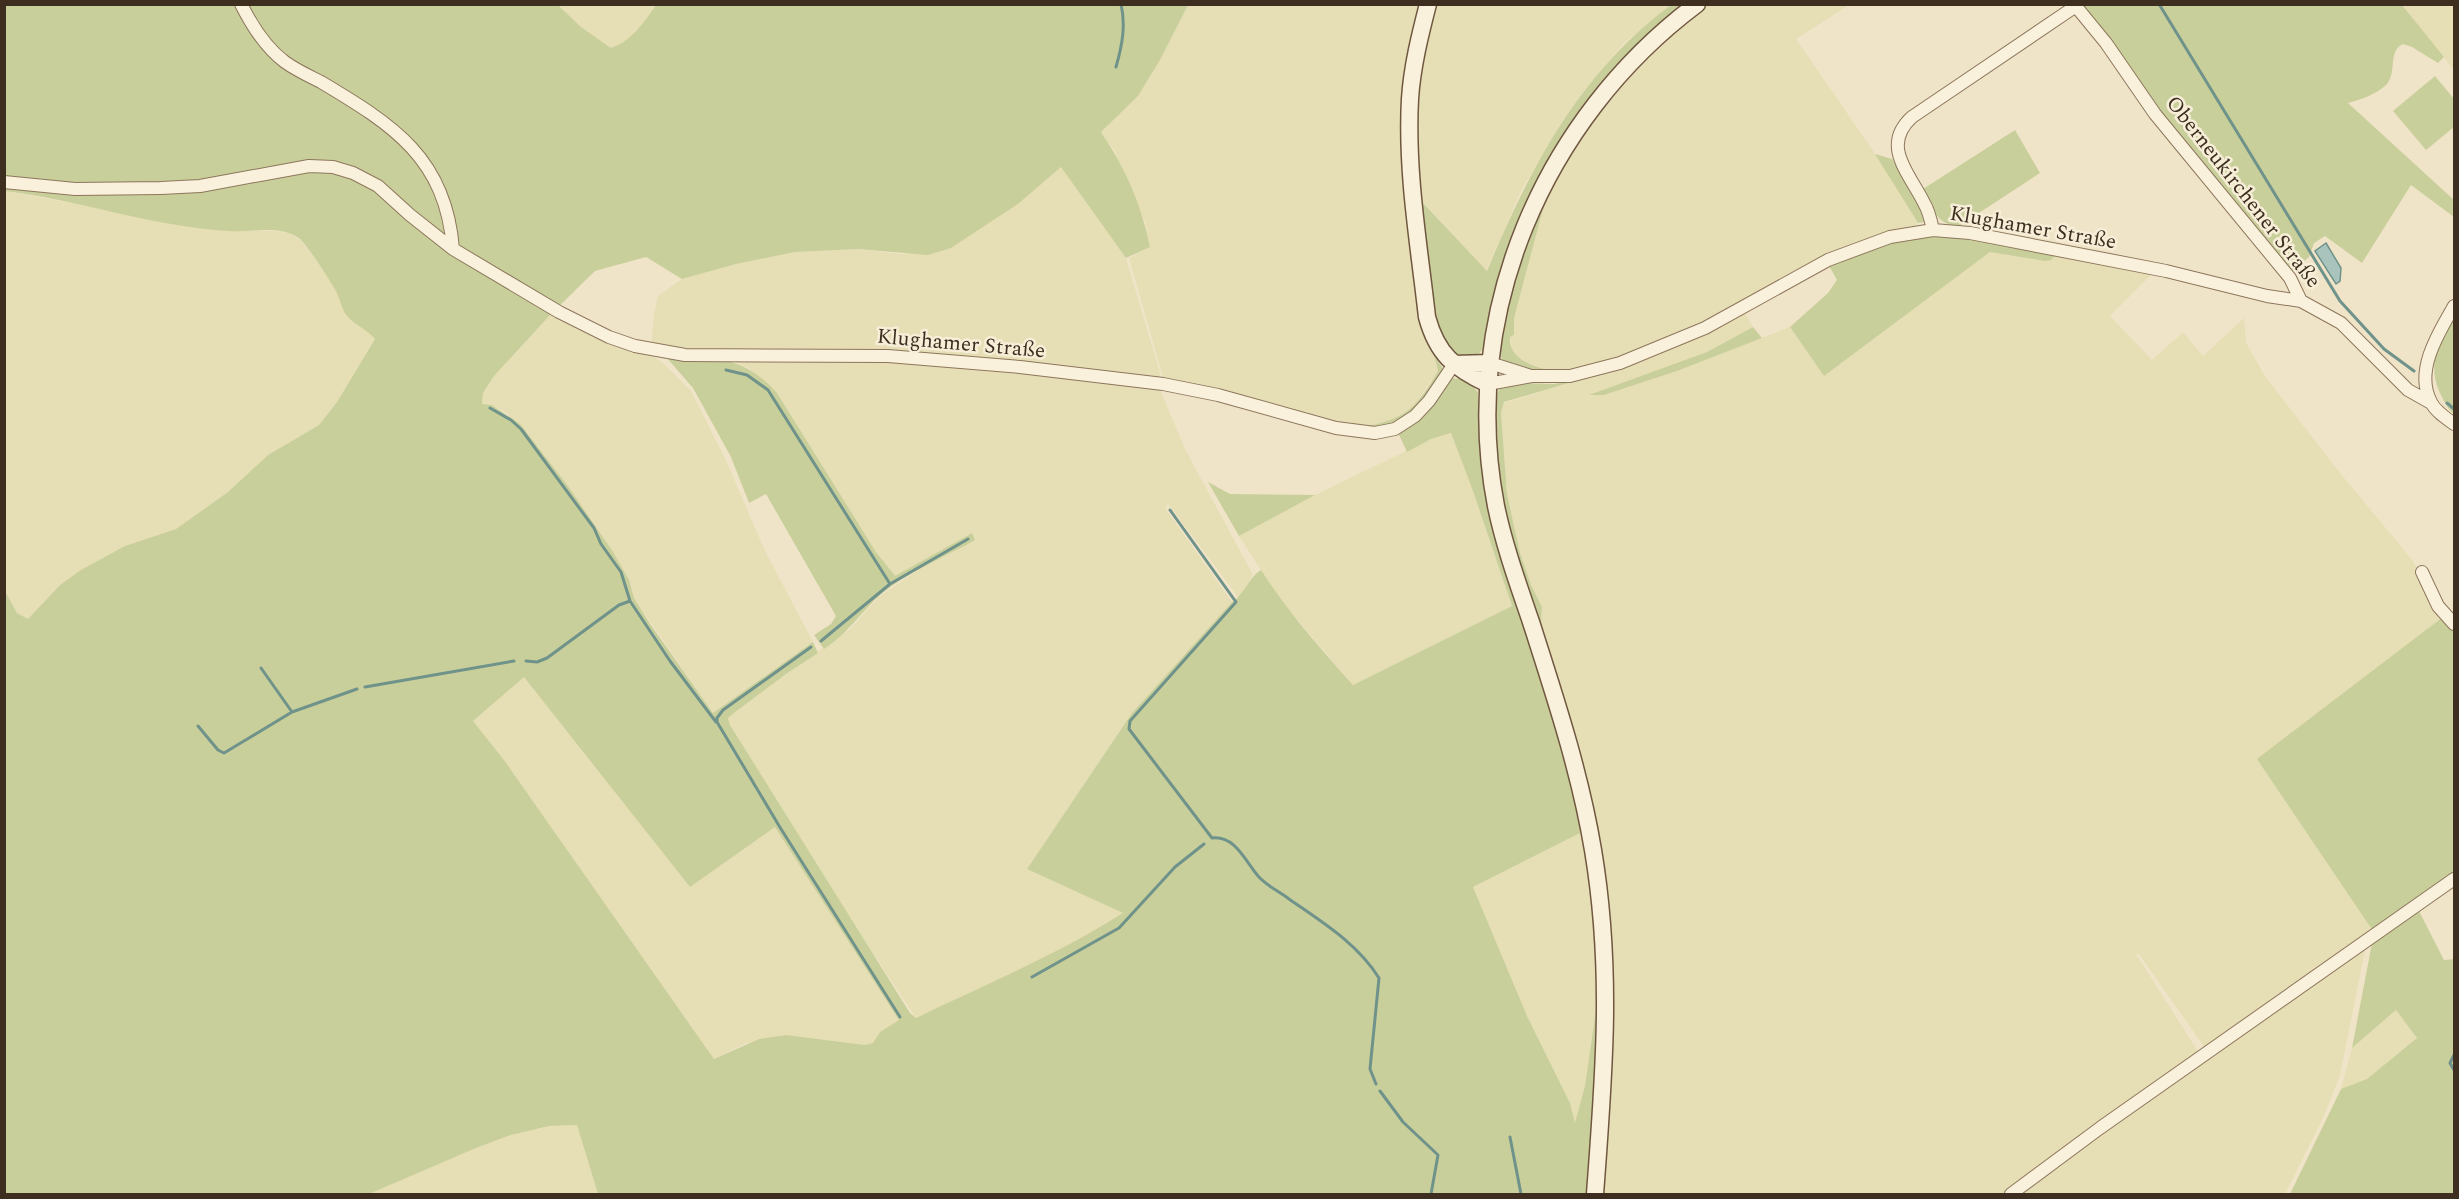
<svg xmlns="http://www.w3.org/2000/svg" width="2459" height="1199" font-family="Spectral,serif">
<rect width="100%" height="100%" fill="#f0e4c8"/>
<path fill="#e6deb5" d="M558,5h98l-11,16 -21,23 -13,4 -30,-21z
M1188,5h234l-12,57 18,281 6,11 4,17 -26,38 -11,8 -9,4 -35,7 -193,-47 -35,-123 21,-11 -5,-25 -30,-70 -14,-20 37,-36 22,-36z
M1433,5h238l-48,39 -36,43 -24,33 -41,69 -36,82 -66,-71 -5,-106z
M1707,5h142l-53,34 82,119 40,65 -4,5 -275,124 -66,20h-18l-27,-9 -11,-6 -5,-8 -2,-12 4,-2 -1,-17 35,-128 54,-85 74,-78z
M2402,5h52v65l-41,-51z
M1061,166l65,92 36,122 -88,-10 -350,-17 -73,-6 3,-33 4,-18 24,-17 54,-15 59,-12 63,-3 44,5 49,-6 67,-44z
M4,191l226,40h46l13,2 13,8 23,32 12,19 10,25 20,12 8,10 -38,63 -18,23 -51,30 -40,37 -52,37 -116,56 -32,34 -11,-6 -12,-22z
M1990,252l55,9 11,-6 95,20 -41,41 42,44 31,-28 20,24 41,-38 2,25 19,33 75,97 73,88 30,56 -70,314 -168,117 -66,-94h-3l63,99 -197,141h-401l8,-260 -65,-292 -3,-22 1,-13 -11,-22 -11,-32 -13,-59 -6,-81 3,-10 82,-25 81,-29 77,-38 9,16 -46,25 -115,43h12l73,-24 113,-44 34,49z
M552,313l98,41 13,9 28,28 34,67 40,93 48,91 -100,71 -79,-115 -5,-18 -122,-167 -15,-8 -10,-1 1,-11 11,-17z
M732,361l198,1 229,25 26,62 68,126 -14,23 -71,-94 -3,4 67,94 -100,111 -105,156 97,44 -39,25 -67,34 -102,46 -73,-110 -113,-183 -2,-7 58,-44 64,-45 29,-32 93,-64 -77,44 -19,-25 -99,-159 -30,-26z
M1451,433l22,58 39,115 -159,79 -74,-87 -40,-62 76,-41 116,-56z
M524,676l166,211 85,-60 125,193 -20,12 -7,11 -8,2 -79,-10 -27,4 -17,6 -28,14 -210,-299 -31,-39z
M1584,831l7,40 9,111 -15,104 -10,38 -5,-21 -43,-87 -54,-129z
M2361,950l4,1 -1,4 -24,120 -16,41 -39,78h-267l102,-75z
M2396,1010l21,28 -50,41 -26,10 11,-41z
M577,1125l21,69h-229l107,-46 35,-13 38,-9z"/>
<path fill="#c9cf9b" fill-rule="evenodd" d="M4,5h554l23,22 30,21c21,-7 33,-26 45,-43h532l-28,55 -22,36 -37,36c24,35 41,74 49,115l-24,11 -65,-91 -43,37 -67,44 -23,7 -70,-6 -63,3 -59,12 -54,15 -36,-22 -51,14 -43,42 -58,63 -11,17 -1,11 10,1 28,19 48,62 45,66 16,28 5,18 17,27 62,88 100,-71 5,11 -32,21 -52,39 -6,5 2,7 180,288 6,5c70,-34 141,-63 207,-105l-96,-44 105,-156 100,-111c13,-8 16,-24 29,-32 27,42 59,78 92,115l159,-79 -39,-115 -22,-58 -20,6 -24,13 -12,-26 -38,2c46,-8 57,-16 81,-57l-4,-17 15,25c13,-2 22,2 29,14l5,88 11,50 36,103 54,197 -111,56 54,129 43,87 5,20 10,-37 15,-104 -11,212h-991l-21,-69 -28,1 -38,9 -35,13 -107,46h-364v-603l12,22 11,6 32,-34 21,-15 44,-24 51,-17 52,-37 40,-37 51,-30 18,-23 38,-63c-8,-10 -23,-16 -28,-23 -5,-6 -7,-17 -11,-25 -5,-9 -29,-46 -36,-52 -20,-15 -48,-6 -71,-8 -76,-4 -149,-31 -224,-40zM524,677l166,210 85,-60 124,193 -19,12 -7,11 -8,2 -79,-10 -27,4 -45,20 -210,-299 -31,-39z
M1671,5h17l-144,167 -34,69 -13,41 -13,65 -6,8 -10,5 -14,-6 -18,-26 -16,-128 67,71c42,-102 93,-199 184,-266z
M2079,5h323l42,52 -6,6 -26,-16 -9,-3c-16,7 -5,29 -17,41 -11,10 -24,14 -38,18l106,97v17l-43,-32 -49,78 -37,-27 -11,7 -5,14 -19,16 -114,-140z
M2435,76l19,23v28l-28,23 -33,-39z
M2015,130l25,43 -81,53c-23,0 -27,-20 -36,-37z
M1875,154l17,5 31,50 2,13 -7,1z
M1548,190l-34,128v17l-4,2c-2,24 27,30 45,35 -16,0 -50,0 -56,-19 8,-57 25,-110 49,-163z
M1927,234l40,3 89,18 -5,5 -6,1 -55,-9 -166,124 -34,-49 38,-34 9,-13 -9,-16 52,-20z
M2454,317v97c-8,-7 -10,-13 -15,-23 -12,-29 1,-48 15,-74z
M1753,327l9,11 -85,33 -73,24h-15l118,-43z
M666,357c50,3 75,-4 111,36l99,159 19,24 77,-43 3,7c-30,17 -72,34 -97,57 -20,19 -30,36 -54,52l-10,-14 17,-11 5,-8 -70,-122 -17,9 -18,-46 -38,-69z
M1586,378l-82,24 -3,11 6,81 13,59 11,32 11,22 -1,13 3,22c-22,-68 -44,-134 -49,-206 -1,-16 -3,-36 6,-50l11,-3 42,1z
M1208,482l22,12 85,1 -76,41z
M2443,617l11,12v243l-81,59 -116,-172z
M2419,911l25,49 10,-1v235h-164l51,-105 26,-10 50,-41 -21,-28 -44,38 20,-105z"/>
<path fill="#a9c4bc" stroke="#6f938a" stroke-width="1.5" d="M2326,243l15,25 -1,13 -4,3 -21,-33z"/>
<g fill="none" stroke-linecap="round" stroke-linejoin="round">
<path stroke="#6f938a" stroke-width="3" d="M2159,4l181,297 44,48 30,22
M1116,67c6,-21 10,-41 5,-63
M726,370l21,5 21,15 122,194
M2447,403l7,6
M490,408l21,12 10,9 73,99 7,16 20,28 9,29 40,60 46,61
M1170,510l66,92 -106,119 -1,8 83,109c24,-3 34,25 47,39 8,9 21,15 30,22 33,23 68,44 90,79l-9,91 6,15
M821,641l69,-57 78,-45
M811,647l-88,63 -6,8v4l64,107 119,188
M526,661l11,1 10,-4 72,-53 11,-4
M261,668l31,44 65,-23
M365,687l149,-26
M198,726l20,24 6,3 68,-41
M1032,977l87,-49 56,-61 29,-23
M2454,1055l-4,8 4,7
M1380,1091l23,31 35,33 -7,39
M1510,1137l11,57"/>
<g stroke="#8d765c" stroke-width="14">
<path id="minor" d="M241,4c11,22 25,44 44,58 11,8 24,14 36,20 72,43 125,76 132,167
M2074,4l32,39 49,71 135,164 11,23
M4,182l71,7 86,-1 39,-2 109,-20 24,1 20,6 25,13 32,29 43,34 106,63 50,25 26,9 50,9 203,1 132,11 143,17 55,11 118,33 39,5 20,-4 20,-13 14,-15 25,-37
M1933,230c-2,-9 -4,-19 -9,-27 -14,-29 -44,-57 -12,-86l164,-111
M2454,306c-15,26 -40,65 -23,96 4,9 15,16 23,22
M1490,363l38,12
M1488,384l44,-8h38l50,-13 85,-35 123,-68 62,-23 43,-7 37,3 196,38 101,25 34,5 40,22 67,67 23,13
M2422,572l16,34 16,18
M2011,1194l89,-66 354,-249"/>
</g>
<g stroke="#6f573f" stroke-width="19">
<path id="secondary" d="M1428,4c-8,31 -16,63 -18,95 -4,73 9,146 17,218 10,37 27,51 61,67
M1454,364l36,-1
M1595,1194c9,-119 18,-225 -2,-344 -13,-78 -38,-153 -62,-228 -13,-38 -27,-77 -35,-116 -37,-191 47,-387 201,-502"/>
</g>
<use href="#minor" stroke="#faf1dc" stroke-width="12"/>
<use href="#secondary" stroke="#faf1dc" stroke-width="16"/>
</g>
<g text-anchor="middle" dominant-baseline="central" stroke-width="5" stroke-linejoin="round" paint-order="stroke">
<g font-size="21" fill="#3d2e20" stroke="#f7eed8">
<text transform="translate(2243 192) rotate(52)">Oberneukirchener Straße</text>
<text transform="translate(2033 228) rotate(10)">Klughamer Straße</text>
<text transform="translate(961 344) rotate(5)">Klughamer Straße</text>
</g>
</g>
<rect width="2459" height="1199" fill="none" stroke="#3d2e20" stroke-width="12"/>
</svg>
